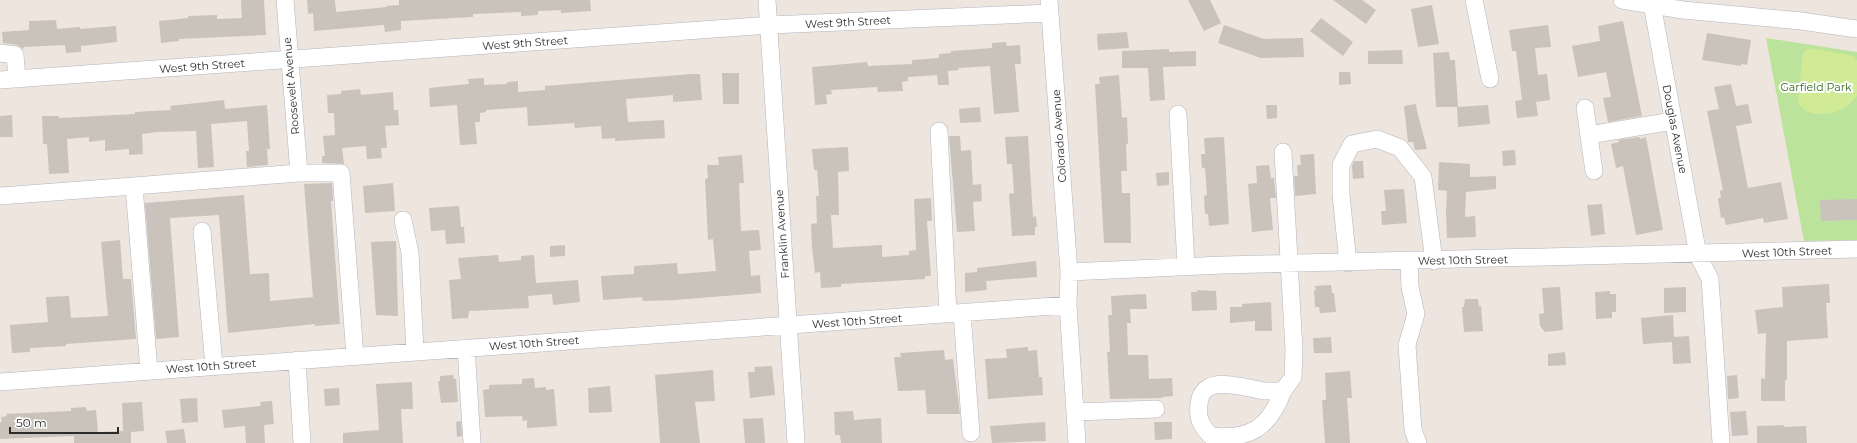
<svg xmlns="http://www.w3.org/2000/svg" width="1857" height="443" font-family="Montserrat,sans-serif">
<rect width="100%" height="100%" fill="#ede5de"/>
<path fill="#bce39b" d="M1766,38l91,14v188l-53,1z"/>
<path fill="#d1ea96" d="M1809,48l45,8 3,5v34c-9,16 -33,24 -50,16 -4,-1 -7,-6 -9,-9l4,-43 2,-7z"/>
<path fill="#c9c3bc" d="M241,0h23l2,35 -87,4v2l-18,2 -2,-22 29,-3v-2l29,-1v4l25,-1z
M307,0h28l1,12 51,-5 -1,-1 13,-1v-5h191l1,11 -30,2v-3l-23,1v4l-17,1v-4l-48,2v3l-72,4v9l-16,2 -1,-7 -70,6 -1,-18 -5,1z
M1188,0h22l11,23 -17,8z
M1333,0h29l14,10 -10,14z
M1432,5l7,39 -21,3 -7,-38z
M1321,18l32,24 -10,14 -33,-25z
M56,20l1,9 23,-2v2l36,-3 1,16 -36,4v6l-15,1 -1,-8 -41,2 -1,2 -6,-4 -14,-2 -1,-11 27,-2v-9z
M1623,21l19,95 -34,6 -5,-24 8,-1 -5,-25 -28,5 -6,-31 28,-5 -2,-15z
M1224,25l40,14 39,-1 1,19 -43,1 -43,-15z
M1548,25l3,22 -16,1 3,27 9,-1 3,26 -14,2 2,14 -21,2 -2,-17 7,-1 -6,-49h-4l-3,-21z
M1127,32l2,16 -31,2 -1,-16z
M1707,33l44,7 -4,25 -6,-1v2l-39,-6z
M1006,42l1,4 13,-1 1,19h-6l4,48 -25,2 -4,-48 -32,2 1,2 -11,1 1,14h-11l-1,-10 -29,2v4l-6,1 1,9 -25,1 -1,-5 -46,3 1,4 -6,1 1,9 -12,1 -3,-38 55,-5 1,4 44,-2v-4l27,-2v-4l12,-1v-2l41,-3v-5z
M1169,49v3l27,-1v15l-33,1 2,33 -15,1 -2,-33h-26v-17z
M1402,50l1,14h-35v-13z
M1449,52l1,8h5l3,47h-22l-3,-54z
M1339,72h11l1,12 -12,1z
M722,73h17v31h-16z
M691,74h9l2,26 -29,2v-7l-47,4 2,23 36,-2 1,18 -50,3v-3l-13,1 -1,-13 -26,2 -1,-5 -46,3 -1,-19 -41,3v2l-6,1v9h-5l2,22 -17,1 -3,-40 -27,2 -1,-19 40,-4 -1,-5 16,-1v7l23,-1v-2l11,-1v11l27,-2v-4z
M1119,75l3,43 5,-1 1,27h-2l1,27h-6l1,22h8l1,50h-27l-9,-159h5l-1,-7z
M1731,84l5,22 12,-2 4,19 -16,3 12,62 33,-6 7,37 -24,4 -1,-5 -37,7 -2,-8 -3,1 -3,-20h3l-1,-7 3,-1 -16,-79 12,-2 -5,-22z
M360,89l1,6 32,-3 1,18h4l1,15 -14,1 2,22h-6l1,10 -15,1 -1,-13 -24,2 2,16 -22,-1v-7h3l-2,-20 12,-1 -1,-22h-6l-1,-18 14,-1v-3z
M224,100l1,9 42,-4 3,44h-3l1,16 -21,2 -1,-16h3l-2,-30 -36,3 3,43 -16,1 -2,-37 -39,1 -15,2 1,20 -14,1v-6l-24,2v-11l-16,2v-5l-22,2 2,34 -20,1 -2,-30h-4l-1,-28h17v2l76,-4v-2l36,-2 -1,-4z
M1416,104l1,7 10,38 -12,1 -2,-8h-5l-4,-36z
M1266,105h11v13l-10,1z
M1488,105l2,19 -32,3 -1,-20z
M980,107l1,15 -21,1 -1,-14z
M12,115l1,22h-13v-21z
M949,136h11l1,15 10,-1 2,35 8,-1 1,17 -9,1 2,29 -18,1z
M1028,136l5,81 3,-1 1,11h-2v8l-23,1 -3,-42 5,-1 -2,-29h-5l-2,-27z
M1224,137l5,87 -20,2 -1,-12h-3l-1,-18 3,-1 -2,-27h-3l-1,-14h4l-1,-16z
M1639,137l1,2 6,-2 17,93 -27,5 -13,-69 -7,2 -5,-24 8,-2 -1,-2z
M848,147l1,24 -11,1 1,43h-8l2,33 49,-3v12l27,-2v-4l7,-1 -2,-51 17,-1 1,23h-5l4,55h-6v3l-84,5v3l-20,1 -1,-16 -5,1 -3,-26 -1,-23 6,-1 -1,-27h3l-2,-26h-3l-2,-21z
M1515,150l1,15 -13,1 -1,-15z
M1314,154l2,40 -21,2 -1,-20h4l-1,-11h4l-1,-10z
M742,155l2,28h-5l2,48 18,-1 2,20 -12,1 2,25 9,-1 1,18 -86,7 -32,1 -1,-4 -39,3 -2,-24 33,-2v-8l43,-3 1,11 38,-3 -3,-32 -5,1 -3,-61 3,-1 -1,-13h12l-1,-8z
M1354,161h9l1,17 -11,1 -1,-13z
M1439,162l31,2v13l26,-1v13l-30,3 -1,25 10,-1 1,21 -29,1 -1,-27 1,-20 -9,-1z
M1269,165l2,13h3l2,20h-6l3,32 -21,2 -4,-48 9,-1 -1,-17z
M1169,172v13l-12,1 -1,-13z
M332,183l1,18h-2l9,123 -25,2v-2l-87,9 -9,-118 -49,3 9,119 -23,2 -11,-136 99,-8 6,79 19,-1 1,28 43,-4 -9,-113z
M393,183l2,28 -30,2 -2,-27z
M1404,189l3,34 -25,2 -1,-14h5l-2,-21z
M1857,199v21l-36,1 -1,-21z
M1602,204l3,30 -14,2 -4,-31z
M459,206l2,21h3l1,16 -19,1 -1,-14 -14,1 -2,-23z
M120,240l3,39h8l5,60 -70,5v2l-36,2v4l-18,1 -2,-28 38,-3 -2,-25 23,-1 2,22 37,-2 -7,-74z
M396,241l2,75 -22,-1 -5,-73z
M565,245v11l-15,1v-11z
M498,255l1,7 22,-2v-4l13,-1 2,28 42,-3 2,22 -27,3 -1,-11 -24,2 1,12 -60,3 -1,7 -16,1 -3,-39 12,-1 -3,-21z
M1036,261l1,16 -51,4 1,9 -22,2v-19l12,-1v-4z
M1829,284l1,19h-4l2,35 -41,3v39h-2v21h-24v-23l4,1 1,-46 -8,1 -3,-24 28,-3 -1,-20z
M1331,285l1,8h2l2,19 -16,1 -1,-6h-4l-1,-17h2l-1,-4z
M1560,287l3,43 -18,2 -5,-6 -1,-12 5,-1 -2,-25z
M1686,287v25l-22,1v-25z
M1197,290l19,1 1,19 -25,1 -1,-19h6z
M1610,291v3h6v18h-4v6l-16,1 -1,-27z
M1146,294l1,15h-17l1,14h-4l1,32h20l1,24 23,-1 1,18 -11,1 1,1 -53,1 -3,-47h3l-2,-37h4l-1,-19z
M1465,299h13l1,7h2l2,25 -19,1 -2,-25h2z
M1271,302l1,29h-17v-10l-25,2v-16h12v-3z
M1673,315l1,22 15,-1 2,27 -18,1 -1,-22 -29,2 -2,-26z
M1331,337l1,16h-18l-1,-15z
M1028,347v4l9,-1 2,27h3l1,18 -55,4 -3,-40 22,-1 -1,-9z
M944,350l1,10 8,-1 7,55h-33l-2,-24 -27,1 -4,-34h7l-1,-4z
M1565,352l1,13 -18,1v-12z
M772,366l3,29 -25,3 -2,-26h7l-1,-5z
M713,370l2,31 -20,1 5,41h-40l-5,-68z
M1350,371l2,27h-5l3,45h-25l-3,-43h4l-1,-27z
M453,375l1,4h2l2,23 -17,1 -3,-22h2v-5z
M1737,375l2,23 -11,1 -1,-23z
M534,378l1,10 11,-1v3l8,-1 3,37 -30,2v-8l-4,1 -1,-5 -37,1 -2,-27 6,-1v-4l33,-1v-5z
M412,382l1,27h-12l2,34h-60v-10l36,-3 -3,-46z
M610,386l2,26 -23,1 -1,-25z
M339,388l1,17 -15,1 -1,-17z
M197,398l1,24 -16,1 -2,-24z
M272,401l2,23 -10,1 1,18h-19l-1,-17 -21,2 -2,-18 39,-4 -1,-4z
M142,402l2,29 -13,1v11h-57v-7l-74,3v-17h2l-1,-5 6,-1 -1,-2 65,-3v-3l15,-1 1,4 9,-1 2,22 25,-1 -1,-28z
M853,411l1,9 27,-2 1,25h-41l-1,-8h-5l-1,-23z
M1746,411l2,24 -16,1 -2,-24z
M763,418l2,25h-20l-2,-24z
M461,421l1,15 -5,1 -1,-15z
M1045,422l1,19 -54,2 -2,-17z
M1154,422h18v17l-17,1z
M1784,425v2l22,-1 1,17h-50v-17z
M184,429l2,14h-19l-2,-12z"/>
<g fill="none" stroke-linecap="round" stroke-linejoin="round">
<g stroke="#b1b5bf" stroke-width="18">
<path id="minor" d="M285,0l14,173
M767,0l29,443
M1049,0l20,272 -1,33 9,138
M1474,0l16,79
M1622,0l61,10 118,11 56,8
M1652,4l46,251 12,24 11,164
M0,53l15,2 2,24
M0,80l770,-55 280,-12
M1585,108l9,63
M1178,114l8,152
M939,131l9,183
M1589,135l84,-14
M0,196l134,-10
M403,220l7,33 5,98
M202,231l12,135
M1409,262l1,25 6,27 -9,31 6,85 5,13
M1348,263l-7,-68v-30l11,-21 25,-5 23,9 23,29 11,84
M1069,272l154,-7 634,-16
M962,313l9,120
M466,348l6,95
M297,360l5,83
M149,371l-15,-185 165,-13h42l14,183
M0,382l1068,-77
M1283,391c-14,37 -33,49 -72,45 -10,-10 -14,-18 -12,-32 3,-32 46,-16 65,-13 6,0 13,0 19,0l10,-14 1,-27 -11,-198
M1075,412l81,-3"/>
</g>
<use href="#minor" stroke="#fff" stroke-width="17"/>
</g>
<g text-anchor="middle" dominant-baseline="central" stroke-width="4" stroke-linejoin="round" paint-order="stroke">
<g font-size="11" fill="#2b2b2b" stroke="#fff">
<text transform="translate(848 22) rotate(-3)">West 9th Street</text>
<text transform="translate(525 43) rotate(-4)">West 9th Street</text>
<text transform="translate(202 66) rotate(-4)">West 9th Street</text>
<text transform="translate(291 86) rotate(-95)">Roosevelt Avenue</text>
<text transform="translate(1675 129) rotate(79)">Douglas Avenue</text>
<text transform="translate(1059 136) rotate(-94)">Colorado Avenue</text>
<text transform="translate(782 234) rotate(-94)">Franklin Avenue</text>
<text transform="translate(1787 252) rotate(-2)">West 10th Street</text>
<text transform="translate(1463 260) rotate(-1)">West 10th Street</text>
<text transform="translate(857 321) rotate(-4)">West 10th Street</text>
<text transform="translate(534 343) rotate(-4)">West 10th Street</text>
<text transform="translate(211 366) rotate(-4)">West 10th Street</text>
</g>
<g font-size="11" fill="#34691b" stroke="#fff">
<text x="1816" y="87">Garfield Park</text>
</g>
</g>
<path d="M10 427v6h108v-6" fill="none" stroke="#2b2b2b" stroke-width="2"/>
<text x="16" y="427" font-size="12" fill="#2b2b2b" stroke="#ffffff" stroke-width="3" paint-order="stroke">50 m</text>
</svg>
